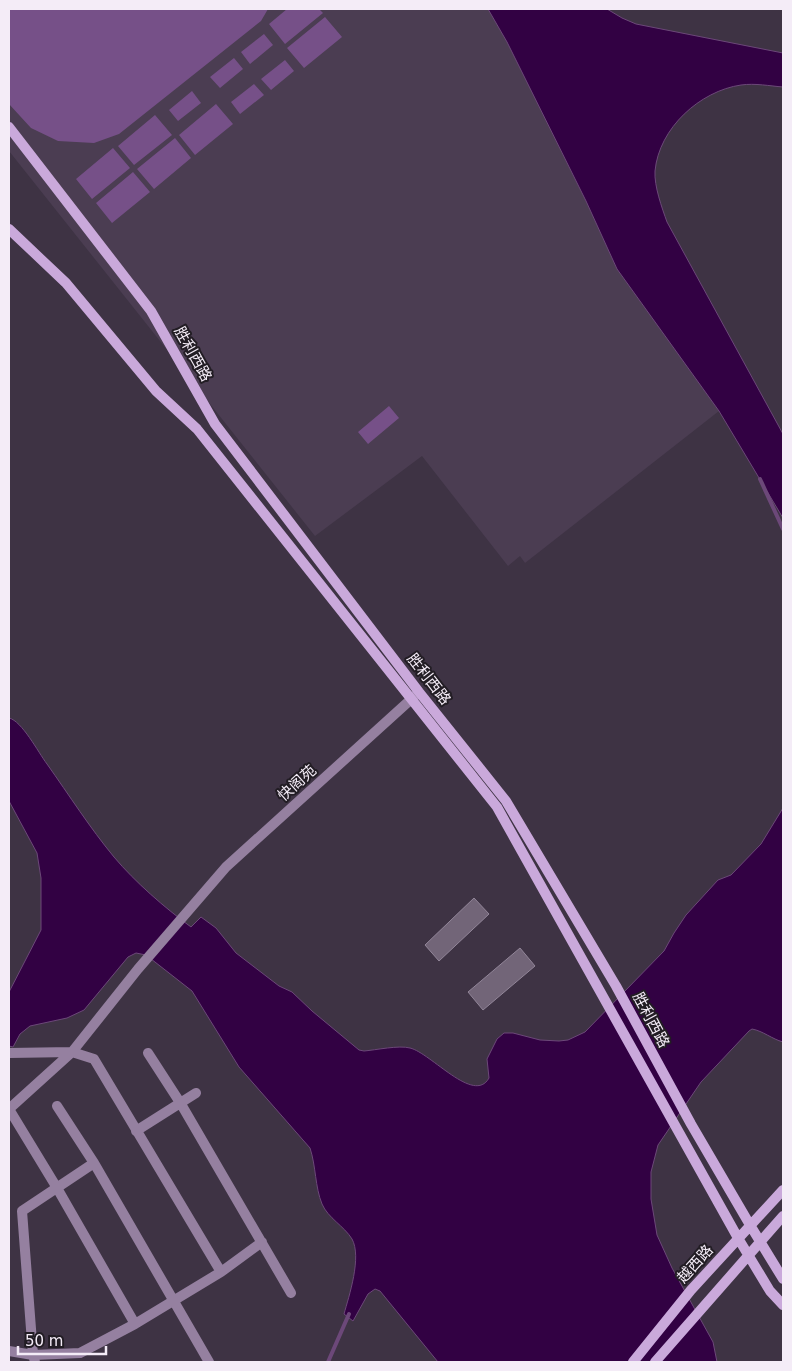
<svg xmlns="http://www.w3.org/2000/svg" width="792" height="1371" font-family="'DejaVu Sans','Noto Sans SC',sans-serif">
<rect width="100%" height="100%" fill="#3e3344"/>
<path fill="#4b3d52" d="M9,9h479l19,33 79,159 31,68 102,142 -194,152 -5,-7 -12,10 -86,-110 -107,80 -306,-385z"/>
<path fill="#765088" d="M9,9h259l-7,12 -142,113 -25,9 -36,-2 -27,-13 -22,-24z
M287,9h32l4,4 -38,31 -16,-20z
M325,17l17,20 -38,31 -17,-20z
M264,34l9,11 -23,19 -9,-12z
M234,58l9,11 -23,19 -10,-11z
M285,60l9,11 -23,19 -10,-11z
M254,84l10,11 -24,19 -9,-12z
M192,91l9,12 -23,18 -9,-11z
M216,104l17,20 -38,31 -16,-20z
M155,115l17,20 -38,30 -16,-19z
M175,138l16,20 -37,31 -17,-20z
M113,148l17,20 -38,31 -16,-20z
M133,172l17,20 -38,31 -16,-20z
M389,406l10,12 -31,26 -10,-12z"/>
<path fill="#320143" stroke="#6c4879" d="M488,9h119l15,9 14,6 147,29v34c-13,-1 -28,-4 -42,-2 -41,6 -82,43 -86,86 -1,15 7,37 12,51l116,212v84l-64,-107 -102,-142 -31,-68 -79,-159z
M9,718c13,3 29,34 38,46 22,31 43,64 67,93 21,25 51,51 77,70l10,-10 15,11 20,25 43,33 13,6 20,19 47,39 5,1c12,-1 35,-6 46,-3 21,5 64,57 79,30l-2,-19 10,-20 7,-6h9l27,7 19,1 9,-1 17,-8 79,-81 10,-18 12,-18 32,-35 13,-5 30,-31 22,-36v234c-11,-3 -20,-11 -31,-13l-3,2 -48,51 -43,63 -7,27v27l6,36 15,33 41,74 4,20h-279l-58,-71 -5,-2 -7,5 -15,27 -9,-7c5,-18 18,-57 8,-75 -8,-13 -24,-21 -30,-35 -7,-17 -6,-38 -12,-56l-71,-81 -47,-76 -46,-36 -10,-2 -8,4 -44,53 -17,8 -37,8 -10,8 -7,13 -4,-1v-54l32,-62v-52l-4,-25 -28,-52z"/>
<g fill="none" stroke-linecap="round" stroke-linejoin="round">
<path stroke="#6c4879" stroke-width="4" d="M760,479l23,50
M328,1362l21,-48"/>
</g>
<path fill="#726578" stroke="#928699" d="M474,898l15,16 -50,47 -14,-16z
M520,948l15,18 -52,44 -15,-18z"/>
<g fill="none" stroke-linecap="round" stroke-linejoin="round">
<path stroke="#9580a0" stroke-width="10" d="M9,1053l63,-1 -63,57v-1
M148,1053l33,51 110,189
M57,1106l37,57 115,199
M9,1109l48,79 78,136 86,-52 -127,-213 -22,-7 66,-83 88,-102 192,-174
M136,1131l60,-38
M221,1272l41,-30
M9,1351l24,4 -11,-144 72,-48
M35,1362l-2,-7 47,-2 55,-29"/>
<path stroke="#caa9db" stroke-width="10" d="M9,127l142,184 64,113 204,268 87,109 110,185 75,138 59,101 33,54
M9,229l57,54 90,108 41,38 300,378 241,431 32,53 13,14
M633,1362l58,-72 92,-100
M655,1362l128,-146"/>
</g>
<g text-anchor="middle" dominant-baseline="central" stroke-width="4" stroke-linejoin="round" paint-order="stroke">
<g font-size="15" fill="#f4ecf7" stroke="#221d24">
<text transform="translate(193 354) rotate(61)">胜利西路</text>
<text transform="translate(429 679) rotate(52)">胜利西路</text>
<text transform="translate(297 783) rotate(-42)">快阁苑</text>
<text transform="translate(651 1020) rotate(62)">胜利西路</text>
<text transform="translate(695 1264) rotate(-48)">越西路</text>
</g>
</g>
<rect width="792" height="1371" fill="none" stroke="#f4ecf7" stroke-width="20"/>
<path d="M18 1346v8h88v-8" fill="none" stroke="#f4ecf7" stroke-width="2.5"/>
<text x="25" y="1346" font-size="15" fill="#f4ecf7" stroke="#221d24" stroke-width="4" paint-order="stroke">50 m</text>
</svg>
